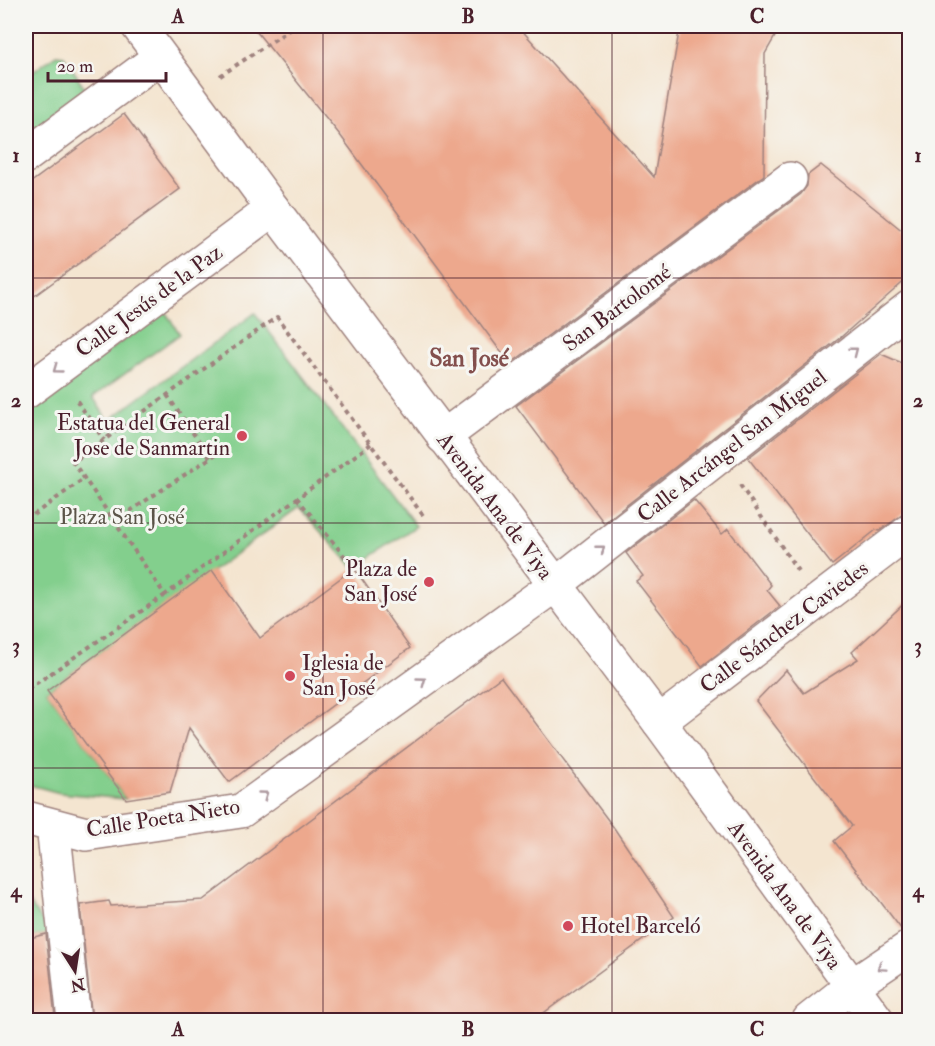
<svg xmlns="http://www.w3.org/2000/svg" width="935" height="1046" font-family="'IM FELL Double Pica',serif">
<rect width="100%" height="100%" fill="#f6f6f2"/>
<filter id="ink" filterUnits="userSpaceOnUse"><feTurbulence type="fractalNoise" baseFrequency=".0167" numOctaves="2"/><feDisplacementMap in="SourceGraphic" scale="12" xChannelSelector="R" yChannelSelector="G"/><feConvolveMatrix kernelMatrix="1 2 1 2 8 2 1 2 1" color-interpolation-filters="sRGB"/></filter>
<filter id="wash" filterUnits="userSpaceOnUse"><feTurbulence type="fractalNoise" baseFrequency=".008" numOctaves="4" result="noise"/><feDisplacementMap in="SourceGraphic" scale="24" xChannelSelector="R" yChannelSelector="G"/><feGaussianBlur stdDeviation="1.35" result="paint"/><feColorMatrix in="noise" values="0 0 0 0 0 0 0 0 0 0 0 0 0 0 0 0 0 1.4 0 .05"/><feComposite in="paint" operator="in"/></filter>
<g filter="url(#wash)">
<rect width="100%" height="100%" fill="#f4e5d0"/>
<path fill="#83cf8d" stroke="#66775c" stroke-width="1.5" d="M56,55l8,1 20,31 -2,9 -56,41v-60z
M164,310l16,24 -87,63 15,24 147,-108 161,213 -62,42 -55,-60 -252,183 79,108 -66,-6 -34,-9v-372z
M26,899l25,34 -25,6z"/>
<g id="blocks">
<path fill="#eda88d" d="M252,26h266l136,151 26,-151h101l-16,28 -1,121 -254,189 -170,-229z
M124,114l56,75 -154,113v-116z
M821,165l88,71v41l-68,60 -237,186 -88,-117 285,-212 6,-8 1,-11z
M881,354l28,12v144l-30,21 -3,-1 -44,35 -84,-107z
M694,500l28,34 6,-5 43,56 -4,5 13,16 -78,60 -66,-85 7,-5 -17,-23z
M354,568l56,80 -181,134 -40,-54 -19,64 -44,7 -79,-108 165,-121 48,68z
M909,599v329l-7,2 -68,-89 18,-15 -96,-125 30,-31 18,23 54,-34 -6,-7z
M501,677l113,151 60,89 -140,103h-442l-12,-115 29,-4 2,5 92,-6z
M46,934l9,83 -29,3v-81z"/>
</g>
</g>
<g filter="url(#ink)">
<use href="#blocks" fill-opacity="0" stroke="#9f827e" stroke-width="1.5"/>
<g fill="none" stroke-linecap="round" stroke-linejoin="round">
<g stroke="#9f827e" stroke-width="36">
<path id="minor" d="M26,156l134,-99
M26,392l247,-183
M443,437l347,-258
M659,722l251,-191
M26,818l60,16 155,-23 314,-226 355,-278
M53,825l21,195
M809,1020l43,-34 58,-39"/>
</g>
<g stroke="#9f827e" stroke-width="36">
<path id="major" d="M138,26l135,183 386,513 218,298"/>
</g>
<path stroke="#9f827e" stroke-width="4" stroke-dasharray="4.5 4.5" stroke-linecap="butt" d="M220,76l75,-50
M167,395l43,63
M77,401l27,39
M371,444l-206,151 -92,-133 204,-145 148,201
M740,485l58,86
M297,498l57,70
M26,520l59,-42
M115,521l104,-69
M26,685l2,4 -2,7
M28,689l137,-94"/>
<use href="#minor" stroke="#fff" stroke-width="33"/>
<use href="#major" stroke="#fff" stroke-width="33"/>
</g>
<defs><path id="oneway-chevron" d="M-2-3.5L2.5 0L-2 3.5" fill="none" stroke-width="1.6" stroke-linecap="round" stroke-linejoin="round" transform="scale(1.5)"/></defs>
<g stroke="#ae9aa0">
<use href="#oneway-chevron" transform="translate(854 351) rotate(-38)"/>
<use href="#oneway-chevron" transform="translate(57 369) rotate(144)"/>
<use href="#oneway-chevron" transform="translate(601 549) rotate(-38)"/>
<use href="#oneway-chevron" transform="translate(422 681) rotate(-36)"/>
<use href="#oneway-chevron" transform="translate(264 795) rotate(-36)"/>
<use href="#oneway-chevron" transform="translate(881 967) rotate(146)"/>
</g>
</g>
<path fill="none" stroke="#4a1f2b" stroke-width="1.5" stroke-opacity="0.55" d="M323,26v994M612,26v994M26,278h884M26,523h884M26,768h884"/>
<g fill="#d1495b" stroke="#f6f6f2" stroke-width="2">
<circle cx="242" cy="436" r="6"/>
<circle cx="429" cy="582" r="6"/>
<circle cx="290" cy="676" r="6"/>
<circle cx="568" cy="926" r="6"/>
</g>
<g text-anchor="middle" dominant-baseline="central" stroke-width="6" stroke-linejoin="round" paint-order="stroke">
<g font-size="22" fill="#4a1f2b" stroke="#f6f6f2">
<text transform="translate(149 301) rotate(-36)">Calle Jesús de la Paz</text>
<text transform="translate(617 308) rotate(-37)">San Bartolomé</text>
<text transform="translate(732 446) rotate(-38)">Calle Arcángel San Miguel</text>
<text transform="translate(495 506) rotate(53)">Avenida Ana de Viya</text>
<text transform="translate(784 627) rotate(-37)">Calle Sánchez Caviedes</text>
<text transform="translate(163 818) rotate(-9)">Calle Poeta Nieto</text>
<text transform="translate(785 895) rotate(54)">Avenida Ana de Viya</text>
</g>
<g font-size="22" fill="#4a1f2b" stroke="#f6f6f2" text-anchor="end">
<text x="230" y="423">Estatua del General<tspan x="230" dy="25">Jose de Sanmartin</tspan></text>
<text x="417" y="569">Plaza de<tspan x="417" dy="25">San José</tspan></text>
<text x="302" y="663" text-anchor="start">Iglesia de<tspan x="302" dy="25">San José</tspan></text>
<text x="580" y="926" text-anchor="start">Hotel Barceló</text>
</g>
<g font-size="22" fill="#5b5448" stroke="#f6f6f2">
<text x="122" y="517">Plaza San José</text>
</g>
<g font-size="24" font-weight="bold" fill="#834f4d" stroke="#f6f6f2">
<text x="469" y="358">San José</text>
</g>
</g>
<rect width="935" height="1046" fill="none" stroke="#f6f6f2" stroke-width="66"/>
<g transform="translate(75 971) rotate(168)" stroke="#f6f6f2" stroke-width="4.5" paint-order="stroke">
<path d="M0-4.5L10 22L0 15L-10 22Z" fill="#4a1f2b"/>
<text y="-9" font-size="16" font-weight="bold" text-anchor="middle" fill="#4a1f2b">N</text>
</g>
<path d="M48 72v9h118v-9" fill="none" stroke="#4a1f2b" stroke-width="3"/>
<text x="57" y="72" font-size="18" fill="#4a1f2b" stroke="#f6f6f2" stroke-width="4.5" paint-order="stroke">20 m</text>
<rect x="33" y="33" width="869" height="980" fill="none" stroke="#4a1f2b" stroke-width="2"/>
<g font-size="20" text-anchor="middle" font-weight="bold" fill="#4a1f2b">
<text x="178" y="23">A</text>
<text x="468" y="23">B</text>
<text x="757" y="23">C</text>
<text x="16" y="162">1</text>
<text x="918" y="162">1</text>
<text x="16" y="407">2</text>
<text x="918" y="407">2</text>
<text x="16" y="652">3</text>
<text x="918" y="652">3</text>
<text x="16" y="897">4</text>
<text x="918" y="897">4</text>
<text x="178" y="1036">A</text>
<text x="468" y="1036">B</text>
<text x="757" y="1036">C</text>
</g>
</svg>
